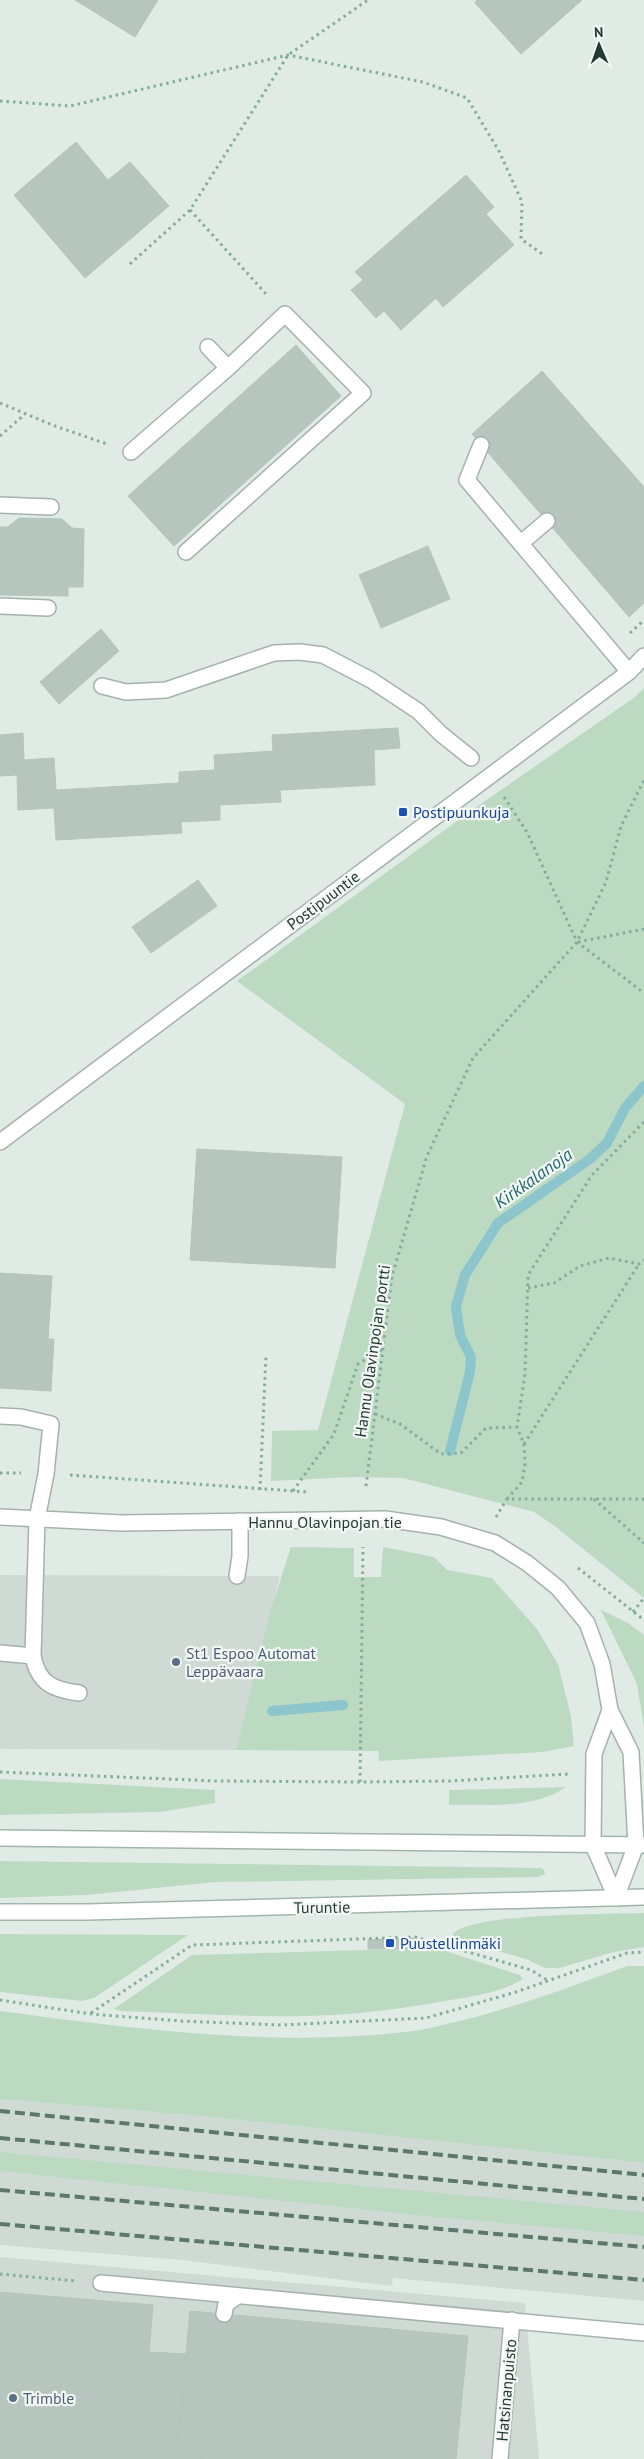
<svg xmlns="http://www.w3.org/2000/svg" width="644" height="2459" font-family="'PT Sans',sans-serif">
<rect width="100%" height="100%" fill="#e1ebe6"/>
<path fill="#d0dad5" d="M0,1575l280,1 -44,174 -236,-1z
M0,2099l211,18 433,46v138l-251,-23 -1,8 -210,-26 -182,-15z
M0,2257l525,46 14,156h-539z"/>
<path fill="#bcdac2" d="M644,688v910l-88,-71 -22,-15 -131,-34 -51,-1 -81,4 1,-50 46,-1 87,-326 -168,-123 238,-173 160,-111z
M291,1547l63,1v29h27l2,-30 51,10 13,13 45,8 45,51 21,35 13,52 3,30 -32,6 -163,9 -1,-10 -142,-1 34,-138z
M601,1610l27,13 16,12v92l-7,-43z
M0,1779l215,11v13l-55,9 -160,3z
M566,1787c-33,23 -79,17 -117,18v-15z
M0,1861l541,7 3,2 1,4 -7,3 -322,5 -129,13 -87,3z
M644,1913v34l-34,6 -50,15h-15l-19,-9 -72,-20 -1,-5c17,-21 158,-20 191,-21z
M0,1934l188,1 -94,63 -12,3 -82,-9z
M436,1948l84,27 3,4c-24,15 -56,18 -84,23 -35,6 -70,11 -106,13 -70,4 -142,-2 -213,-4l-6,-2 78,-54z
M627,1966h17v197l-433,-46 -211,-18v-88c136,18 277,37 414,20 14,-2 27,-6 41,-9 59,-14 115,-35 172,-56z
M0,2152l644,60v24l-218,-20 -426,-45z"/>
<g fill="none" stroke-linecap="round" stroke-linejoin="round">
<path stroke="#8dc5cc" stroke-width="10" d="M450,1451l20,-79 1,-15 -11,-22 -4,-29 9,-31 33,-52 92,-64 17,-16 18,-35 19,-22
M272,1711l71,-6"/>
</g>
<path fill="#b7c5bf" stroke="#b4c4bd" d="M75,0h83l-23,37z
M477,0h105l-61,54 -46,-51z
M76,142l32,38 22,-18 39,44 -84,72 -71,-83z
M466,175l28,32 -8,7 28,31 -71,62 -7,-9 -35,32 -17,-19 -8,7 -25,-28 12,-10 -8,-8z
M296,345l45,51 -167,150 -46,-50z
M542,371l102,116v116l-15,14 -157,-183z
M19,518l43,1 10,9 12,1 -1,58h-15v9l-68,-1v-68h8z
M428,546l22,53 -69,29 -22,-53z
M101,629l18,22 -60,53 -19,-22z
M398,728l2,20 -26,2 1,35 -95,5 1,12 -61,3v15l-39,2 1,11 -126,7 -2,-32 -36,2 -1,-35 -17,1v-41l23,-2 1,27 30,-2 2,32 123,-7v-11l36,-2 -1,-15 59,-4 -1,-16z
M198,880l19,26 -66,47 -19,-26z
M197,1149l145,8 -7,111 -145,-8z
M0,1273l52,3 -4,63h6l-3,52 -51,-3z
M415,1938v10l-47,1v-9z
M0,2292l153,13 -4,47 37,2 -9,98 26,2 -1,5h-202z
M190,2311l278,25 -12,123h-254l1,-5 -26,-2z"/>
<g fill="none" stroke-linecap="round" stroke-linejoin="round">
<g stroke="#a4b2ad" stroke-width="18">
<path id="service" d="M131,452l97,-84
M467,480l14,-35
M0,505l51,2
M521,543l26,-22
M186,552l177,-159 -78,-79 -57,54 -20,-21
M0,606l48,2
M102,686l24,6 40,-2 108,-37 26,-1 23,3 48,25 47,31 23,23 30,24
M0,1416l21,1 30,7 -5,50 -9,45 -4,137c5,27 20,34 46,37
M237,1576l3,-20v-35
M0,1653l33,3
M101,2283l543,50
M224,2314l2,-10 12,-8
M500,2459l12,-139"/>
</g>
<g stroke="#a4b2ad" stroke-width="18">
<path id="minor" d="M467,480l162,192
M0,1142l629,-470 15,-16
M0,1517l122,6 263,-4 56,8 54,16 32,20 31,25 29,35 15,41 8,46 21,42 5,93 -20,53
M610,1710l-16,44 -1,91 23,53"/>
</g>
<g stroke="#a1b5ad" stroke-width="18">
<path id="secondary" d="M0,1838l644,7
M0,1912h87l557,-15"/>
</g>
<path stroke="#84ac9d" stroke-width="3" stroke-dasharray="2.5 4" stroke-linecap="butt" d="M0,101l70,5 218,-51 135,27 44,16 32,53 23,51 -1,37 24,17
M190,210l77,85
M130,264l60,-54 98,-155 80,-55
M0,403l55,23 52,18
M0,436l25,-22
M630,633l14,-13
M504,797l23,35 50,110 67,51
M578,942l66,-13
M528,1288l26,-5 26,-17 29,-8 30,6 5,-4
M375,1414l25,10 41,30 20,-1 25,-25 31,-1
M524,1444l115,-180
M0,1473h21
M70,1475l238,17
M366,1486l26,-210 35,-120 46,-98 104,-116 29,-60 15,-56 23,-46
M260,1490l6,-135
M293,1491l41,-57 24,-70 25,-15
M507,1499l15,-17 3,-18 -1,-20 -7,-17 8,-53 3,-99 64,-100 52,-53
M594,1499l50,44
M496,1517l11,-18h137
M578,1568l66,52
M633,1612l11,-14
M0,1772l216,9 144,1 89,-1 120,-7
M360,1782l3,-235
M0,2000l91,14 88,7 102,4 145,-7 90,-26 111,-39 17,-1
M91,2013l101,-68 223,-8 116,33 16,10
M0,2274l76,7"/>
<use href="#service" stroke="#fff" stroke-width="15"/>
<use href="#minor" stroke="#fff" stroke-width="15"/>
<use href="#secondary" stroke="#fff" stroke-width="15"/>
<path stroke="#5d766e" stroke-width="4" stroke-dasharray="10 5" stroke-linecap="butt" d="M0,2111l644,64
M0,2138l644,61
M0,2190l644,57
M0,2224l644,56"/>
</g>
<g fill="#1a4fb4" stroke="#f2f7f4" stroke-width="2">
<rect x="398" y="807" width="10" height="10" rx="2.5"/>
<rect x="385" y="1938" width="10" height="10" rx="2.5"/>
</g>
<g fill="#5c6f8a" stroke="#f2f7f4" stroke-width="2">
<circle cx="176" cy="1662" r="5"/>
<circle cx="13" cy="2398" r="5"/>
</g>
<g text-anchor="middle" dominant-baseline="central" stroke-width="4.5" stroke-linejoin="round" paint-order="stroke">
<g font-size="16" fill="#164399" stroke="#f2f7f4" text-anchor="start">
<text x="413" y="812">Postipuunkuja</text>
<text x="400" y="1943">Puustellinmäki</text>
</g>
<g font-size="16" fill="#233a33" stroke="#f2f7f4">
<text transform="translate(323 900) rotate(-37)">Postipuuntie</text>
<text transform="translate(372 1351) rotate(-82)">Hannu Olavinpojan portti</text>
<text x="325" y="1522">Hannu Olavinpojan tie</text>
<text transform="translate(322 1907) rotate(-1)">Turuntie</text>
<text transform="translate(506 2390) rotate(-85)">Hatsinanpuisto</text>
</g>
<g font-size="16" fill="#4e5e75" stroke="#f2f7f4" text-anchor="start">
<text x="186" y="1653">St1 Espoo Automat<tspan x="186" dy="18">Leppävaara</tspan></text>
<text x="23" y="2398">Trimble</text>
</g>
<g font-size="18" font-style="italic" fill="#226871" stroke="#f2f7f4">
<text transform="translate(533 1178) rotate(-35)">Kirkkalanoja</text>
</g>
</g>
<g transform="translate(599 45) rotate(358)" stroke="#f2f7f4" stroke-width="4" paint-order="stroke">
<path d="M0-4L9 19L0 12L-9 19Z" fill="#233a33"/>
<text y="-8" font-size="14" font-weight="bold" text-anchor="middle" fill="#233a33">N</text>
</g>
</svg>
